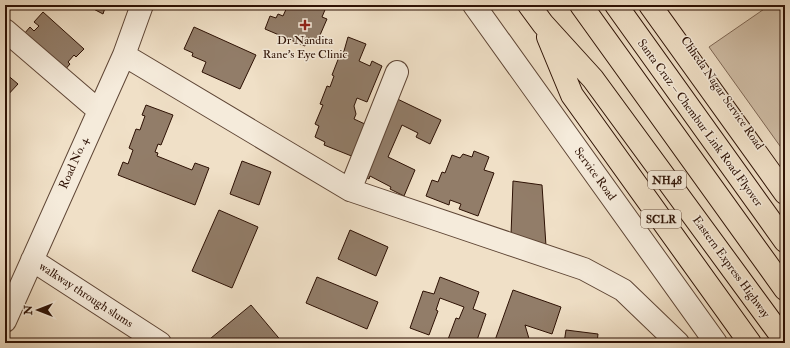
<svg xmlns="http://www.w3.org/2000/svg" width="790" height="348" font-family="'IM FELL Double Pica',serif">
<rect width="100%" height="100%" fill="#f0e0c7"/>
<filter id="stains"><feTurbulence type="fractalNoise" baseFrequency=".005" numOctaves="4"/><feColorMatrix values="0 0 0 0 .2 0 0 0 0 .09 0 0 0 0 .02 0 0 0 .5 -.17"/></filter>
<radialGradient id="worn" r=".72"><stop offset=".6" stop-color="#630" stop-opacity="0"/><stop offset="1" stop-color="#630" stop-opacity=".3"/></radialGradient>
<path fill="#cfbda6" stroke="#7e6755" d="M770,5h15v148l-76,-106z"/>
<path fill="#927d69" stroke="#2d1104" d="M86,5h20l-3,9z
M288,5h39l-5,12 5,2 -10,23 -9,-4 -3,8 -40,-17 5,-13 6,2 2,-4 5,2z
M43,12l41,37 -8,8 -2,-2 -6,7 2,2 -6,7 -40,-37 6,-7 4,4 5,-5 -5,-4z
M194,27l62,28 -16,34 -38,-17 4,-10 -14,-6 1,-3 -9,-4z
M348,37l18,7 -7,17 11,5 2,-5 10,5 -15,36 -10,-4 -3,8 2,8 -2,5 13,6 -13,32 -30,-12 1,-3 -10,-5 4,-11 -4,-2 8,-19 -3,-1 7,-18 3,1 4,-11 -2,-1 7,-18 3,1z
M5,73l13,11 -13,14z
M387,94l54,26 -11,24 -14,-7 2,-4 -16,-8 -14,32 27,13 -11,26 -14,-7 1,-2 -21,-11 -1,3 -11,-6z
M146,105l27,10 -12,30 -3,-1 -3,8 3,1 -1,3 35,14 3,-7 14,5 -14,37 -77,-30 5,-13 5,2 5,-14 -4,-2 7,-19 4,1 5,-14 -3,-1z
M474,151l15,6 -5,13 10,3 -16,43 -19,-7 2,-5 -11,-4 -1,5 -23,-9 6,-16 6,2 4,-10 3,1 7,-18 8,3 3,-4 9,3z
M242,161l29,11 -12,33 -29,-11z
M513,181l29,4 4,61 -35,-11z
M219,210l39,17 -26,61 -40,-17z
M350,230l38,17 -12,29 -38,-17z
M317,277l61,25 -11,27 -61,-26z
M440,277l39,15 -6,17 13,5 -10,29 -29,-1 9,-24 3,1 5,-12 -24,-9 -4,12 2,1 -9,24 -19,-7 13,-37 11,3z
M513,290l48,17 -9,27 -27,-9 5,17 2,1h-38z
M251,305l32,38h-78z
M566,330l32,4 -1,9h-33z
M346,339l3,4h-8z"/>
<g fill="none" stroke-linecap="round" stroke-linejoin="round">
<g stroke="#5e4535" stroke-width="24">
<path id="minor" d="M474,5l242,338
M5,30l93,80
M124,55l226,135 234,79 39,21 55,53
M350,190l47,-118
M32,260l128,83
M5,321l119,-266 18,-50"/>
</g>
<g stroke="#2d1104" stroke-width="24">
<path id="highway" d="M529,5l14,19 50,55 192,262
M581,5l204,284
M616,5l169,236
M650,5l135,188
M548,37l24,58 178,248"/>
</g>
<use href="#minor" stroke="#f5ebdb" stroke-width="22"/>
<use href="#highway" stroke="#f0e0c7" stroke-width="22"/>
</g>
<path fill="#8f2418" stroke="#f5ebdb" stroke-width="1.5" d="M303 19h4v4h4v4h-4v4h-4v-4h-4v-4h4z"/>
<g text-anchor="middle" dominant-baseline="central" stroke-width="3" stroke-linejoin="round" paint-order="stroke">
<g fill="#f5ebdb" stroke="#695244" stroke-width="1">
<rect x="648" y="171" width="38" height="18" rx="3"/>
<rect x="641" y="210" width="40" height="18" rx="3"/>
</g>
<g font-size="11" font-weight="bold" fill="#2d1104">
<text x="667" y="180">NH48</text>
<text x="661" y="219">SCLR</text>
</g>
<g font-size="12" fill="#2d1104" stroke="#f5ebdb">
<text x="305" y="40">Dr Nandita<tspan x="305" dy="14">Rane's Eye Clinic</tspan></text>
</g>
<g font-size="12" fill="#2d1104" stroke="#f5ebdb">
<text transform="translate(722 93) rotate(55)">Chheda Nagar Service Road</text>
<text transform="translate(700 123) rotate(54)">Santa Cruz – Chembur Link Road Flyover</text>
<text transform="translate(74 163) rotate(-66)">Road No. 4</text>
<text transform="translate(595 174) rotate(54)">Service Road</text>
<text transform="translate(731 267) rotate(54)">Eastern Express Highway</text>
<text transform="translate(86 295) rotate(33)">walkway through slums</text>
</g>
</g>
<rect width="790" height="348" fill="none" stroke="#f0e0c7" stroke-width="20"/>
<rect x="6" y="6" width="778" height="336" fill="none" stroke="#2d1104" stroke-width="2"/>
<rect x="10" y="10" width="770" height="328" fill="none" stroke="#2d1104"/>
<g transform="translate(38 310) rotate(270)" stroke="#f5ebdb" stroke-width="3" paint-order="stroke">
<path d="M0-3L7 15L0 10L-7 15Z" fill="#2d1104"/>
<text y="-6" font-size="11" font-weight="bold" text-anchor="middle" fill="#2d1104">N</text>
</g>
<rect width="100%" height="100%" filter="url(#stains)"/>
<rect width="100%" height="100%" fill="url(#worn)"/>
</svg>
